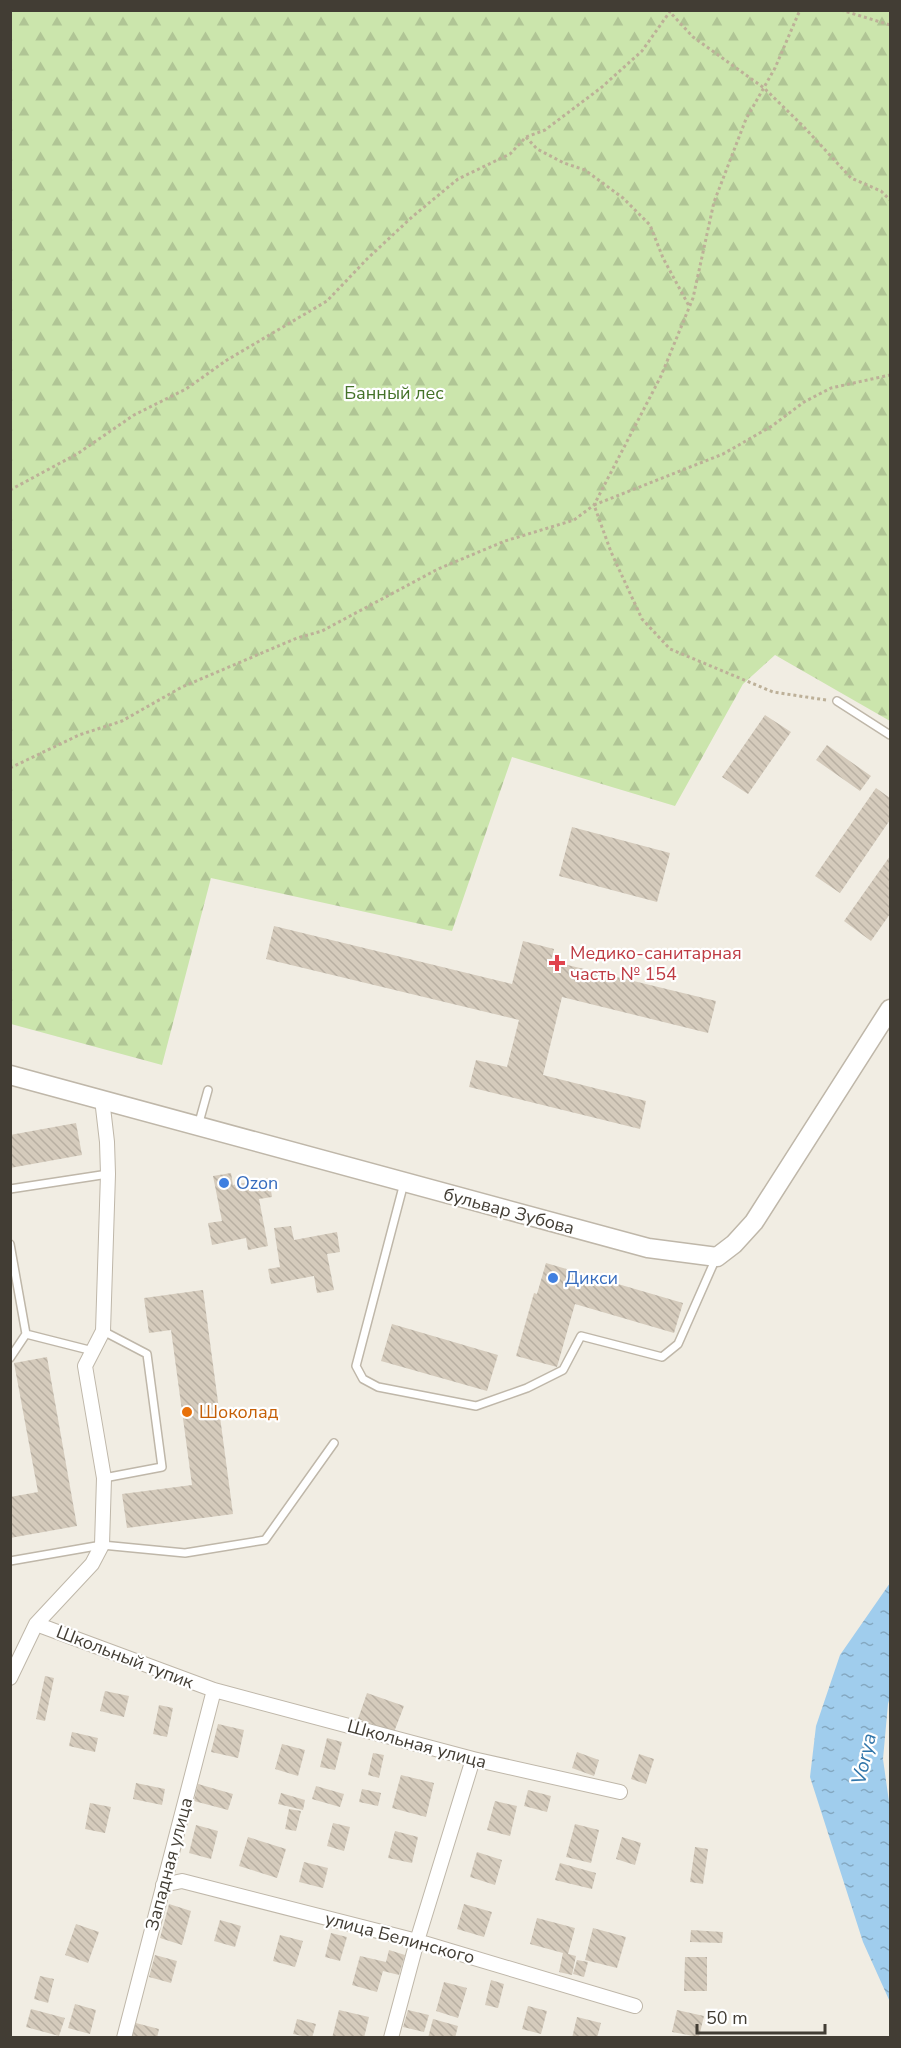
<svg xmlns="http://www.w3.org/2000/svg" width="901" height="2048" font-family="'Nunito Sans',sans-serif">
<defs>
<pattern id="forest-firs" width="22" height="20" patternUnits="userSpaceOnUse" patternTransform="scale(1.5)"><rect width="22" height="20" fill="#cbe5ac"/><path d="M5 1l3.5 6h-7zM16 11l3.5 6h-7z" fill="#b0c595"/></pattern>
<pattern id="water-ripples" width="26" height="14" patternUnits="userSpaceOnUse" patternTransform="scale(1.5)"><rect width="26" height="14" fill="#a0cded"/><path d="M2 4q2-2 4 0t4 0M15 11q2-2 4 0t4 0" fill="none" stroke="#84a8c1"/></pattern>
<pattern id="building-back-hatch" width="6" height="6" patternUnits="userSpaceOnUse" patternTransform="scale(1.5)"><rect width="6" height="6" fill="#d5cbbc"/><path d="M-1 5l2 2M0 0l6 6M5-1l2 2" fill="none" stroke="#b8afa2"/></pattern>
</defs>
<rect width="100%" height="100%" fill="#f1ede3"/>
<path fill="url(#forest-firs)" d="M10,11h880v710l-115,-66 -32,29 -68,122 -163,-49 -60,174 -241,-53 -49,187 -151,-41z"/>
<path fill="url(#water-ripples)" d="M890,1583v114l-2,7 -5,55 7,50 -1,54 1,2v137l-27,-60 -53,-165 6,-51 24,-71z"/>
<path fill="url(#building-back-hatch)" d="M765,715l26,17 -43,62 -26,-17z
M827,745l44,31 -11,15 -44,-31z
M876,788l14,10v22l-50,73 -25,-17z
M572,827l98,26 -13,49 -98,-26z
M890,856v58l-19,27 -27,-20z
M274,926l238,58 11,-43 31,8 -3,12 165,40 -8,32 -146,-36 -19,78 103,26 -6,28 -171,-42 7,-27 31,7 12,-47 -253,-61z
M76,1123l6,32 -72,13v-33z
M231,1173l2,12 36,-7 3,19 -13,2 9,47 -20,4 -2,-12 -34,7 -4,-22 14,-2 -9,-45z
M291,1226l3,14 43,-8 3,20 -13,2 7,36 -17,3 -3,-17 -43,8 -3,-15 12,-2 -6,-39z
M546,1263l137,40 -9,30 -99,-29 -18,63 -41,-11 18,-63 3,1z
M203,1290l30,224 -106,14 -5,-34 70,-9 -21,-155 -22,3 -5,-35z
M392,1324l106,31 -11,36 -106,-30z
M47,1357l30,169 -67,12v-41l28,-5 -24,-129z
M45,1676l9,2 -9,43 -9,-2z
M105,1691l24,5 -5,21 -24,-6z
M367,1693l37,13 -10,26 -36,-13z
M159,1705l14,3 -6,29 -14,-3z
M218,1724l26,6 -6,28 -27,-6z
M72,1732l26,6 -3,14 -26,-6z
M327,1738l15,4 -7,28 -15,-3z
M282,1744l23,6 -7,26 -23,-7z
M577,1752l22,8 -5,16 -22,-8z
M373,1753l11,2 -5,23 -11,-3z
M639,1754l15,5 -8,25 -15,-5z
M401,1775l33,8 -8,34 -34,-9z
M136,1783l29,6 -3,16 -29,-6z
M198,1784l35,10 -5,16 -34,-9z
M316,1786l28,8 -4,13 -28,-8z
M362,1789l19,4 -3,13 -19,-4z
M528,1790l23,6 -4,16 -23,-6z
M281,1793l24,7 -2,10 -25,-6z
M495,1801l22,5 -7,30 -23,-6z
M90,1803l21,4 -6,26 -20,-4z
M289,1809l12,2 -5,20 -11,-2z
M333,1823l17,4 -6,24 -17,-5z
M575,1824l24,6 -8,33 -25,-6z
M196,1825l22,6 -7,28 -22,-6z
M395,1831l23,6 -6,26 -24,-5z
M248,1837l38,12 -9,29 -38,-12z
M622,1837l19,6 -6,22 -19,-6z
M695,1847l13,2 -5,35 -13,-2z
M477,1852l25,8 -7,25 -25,-8z
M304,1862l24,6 -5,20 -24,-6z
M560,1863l36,10 -4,16 -37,-9z
M169,1904l22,7 -9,34 -22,-7z
M464,1904l28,8 -8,25 -27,-8z
M537,1918l38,10 -7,26 8,2 -4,19 -13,-3 4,-19 -33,-9z
M220,1920l21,6 -6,21 -21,-6z
M76,1924l23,8 -11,31 -23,-8z
M593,1928l33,9 -9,31 -32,-8z
M691,1930l32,2 -1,11 -32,-1z
M331,1933l16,4 -7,24 -15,-4z
M280,1935l23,6 -8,26 -22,-6z
M389,1950l16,5 -6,20 -16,-4 -6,21 -25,-7 8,-29 26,6z
M155,1955l22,6 -6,22 -22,-6z
M685,1957h22v34h-23z
M577,1960l11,2 -4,15 -11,-3z
M40,1976l14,3 -6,24 -14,-4z
M491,1980l13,4 -6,24 -13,-3z
M444,1982l23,6 -9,30 -22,-7z
M75,2004l21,6 -6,24 -22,-6z
M528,2006l19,5 -6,23 -19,-5z
M31,2009l34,9 -6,18 -33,-9z
M339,2010l30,7 -5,21h-32z
M408,2010l21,5 -5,17 -21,-5z
M677,2010l27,6 -5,21 -27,-5z
M577,2017l24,6 -4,15h-25z
M297,2019l19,5 -4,14 -19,-4z
M433,2019l25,7 -3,12h-27z
M132,2022l27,7 -2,9h-30z"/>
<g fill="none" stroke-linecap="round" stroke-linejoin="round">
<g stroke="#bfb7a9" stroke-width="10">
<path id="service" d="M837,701l53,34
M198,1126l10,-36
M404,1183l-48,183 7,13 15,8 98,19 51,-18 36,-18 18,-34 81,21 16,-13 38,-86
M10,1189l98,-15
M10,1244l16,90 67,17
M103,1331l44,23 15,113 -58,11
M10,1358l16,-24
M10,1561l92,-16 83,8 80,-13 69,-97"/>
</g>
<g stroke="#bfb7a9" stroke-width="16">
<path id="minor" d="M36,1624l178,66 259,69 147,33
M10,1678l26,-54 56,-60 10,-19 2,-67 -19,-112 18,-35 5,-157 -1,-32 -5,-43
M163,1885l19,-4 235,60 218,65
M124,2038l90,-348
M391,2038l26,-97 56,-182"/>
</g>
<g stroke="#bfb7a9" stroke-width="21">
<path id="tertiary" d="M10,1075l638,173 69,9 17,-13 20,-22 136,-213"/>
</g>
<path stroke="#bdb098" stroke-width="3" stroke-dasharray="3 3" stroke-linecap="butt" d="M668,10l25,27 71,51 39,38 48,52 30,13 9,9
M841,10l49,15
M526,137l11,12 27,14 21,7 15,11 23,17 27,27 13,33 26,48
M10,490l67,-36 57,-39 52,-26 41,-29 100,-59 40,-42 45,-42 46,-38 52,-25 16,-17 19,-7 57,-43 40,-36 29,-41
M826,700l-53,-8 -103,-43 -28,-30 -31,-67 -17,-47 129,-51 49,-28 32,-24 27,-14 59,-13
M10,768l69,-33 43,-14 60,-34 115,-49 25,-7 116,-62 67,-28 69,-21 20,-15 67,-129 32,-78 21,-96 32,-83 29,-51 25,-58"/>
<use href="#service" stroke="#fff" stroke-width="7"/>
<use href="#minor" stroke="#fff" stroke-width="14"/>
<use href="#tertiary" stroke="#fff" stroke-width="18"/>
</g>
<path fill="#e0444e" stroke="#fff" stroke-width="2" d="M554 954h6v6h6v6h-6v6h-6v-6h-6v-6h6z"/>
<g fill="#3f7fe0" stroke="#fff" stroke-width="2">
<circle cx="224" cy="1183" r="6"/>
<circle cx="553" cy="1278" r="6"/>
</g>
<circle fill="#e8710a" stroke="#fff" stroke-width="2" cx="187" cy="1412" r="6"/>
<g text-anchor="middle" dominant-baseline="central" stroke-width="4.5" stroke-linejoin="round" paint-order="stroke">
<g font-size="18" fill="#447229" stroke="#fff">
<text x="394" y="393">Банный лес</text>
</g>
<g font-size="18" fill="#be3a42" stroke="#fff" text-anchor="start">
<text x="570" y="953">Медико-санитарная<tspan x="570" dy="21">часть № 154</tspan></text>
</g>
<g font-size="18" fill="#366cbe" stroke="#fff" text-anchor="start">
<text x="236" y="1183">Ozon</text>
<text x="565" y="1278">Дикси</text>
</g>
<g font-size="18" fill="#423d34" stroke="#fff">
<text transform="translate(509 1211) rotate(15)">бульвар Зубова</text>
<text transform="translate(125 1657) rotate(21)">Школьный тупик</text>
<text transform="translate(417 1744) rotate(15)">Школьная улица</text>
<text transform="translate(169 1864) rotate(-75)">Западная улица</text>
<text transform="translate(400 1938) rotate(15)">улица Белинского</text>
</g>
<g font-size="18" fill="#c56008" stroke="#fff" text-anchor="start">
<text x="199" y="1412">Шоколад</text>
</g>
<g font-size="20" font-style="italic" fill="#3176aa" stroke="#fff">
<text transform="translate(864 1759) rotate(-77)">Vorya</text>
</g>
</g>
<rect width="901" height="2048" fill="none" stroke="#423d34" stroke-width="24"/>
<path d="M697 2024v9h128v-9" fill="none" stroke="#423d34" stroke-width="3"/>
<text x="706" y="2024" font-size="18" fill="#423d34" stroke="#ffffff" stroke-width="4.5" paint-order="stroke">50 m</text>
</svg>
